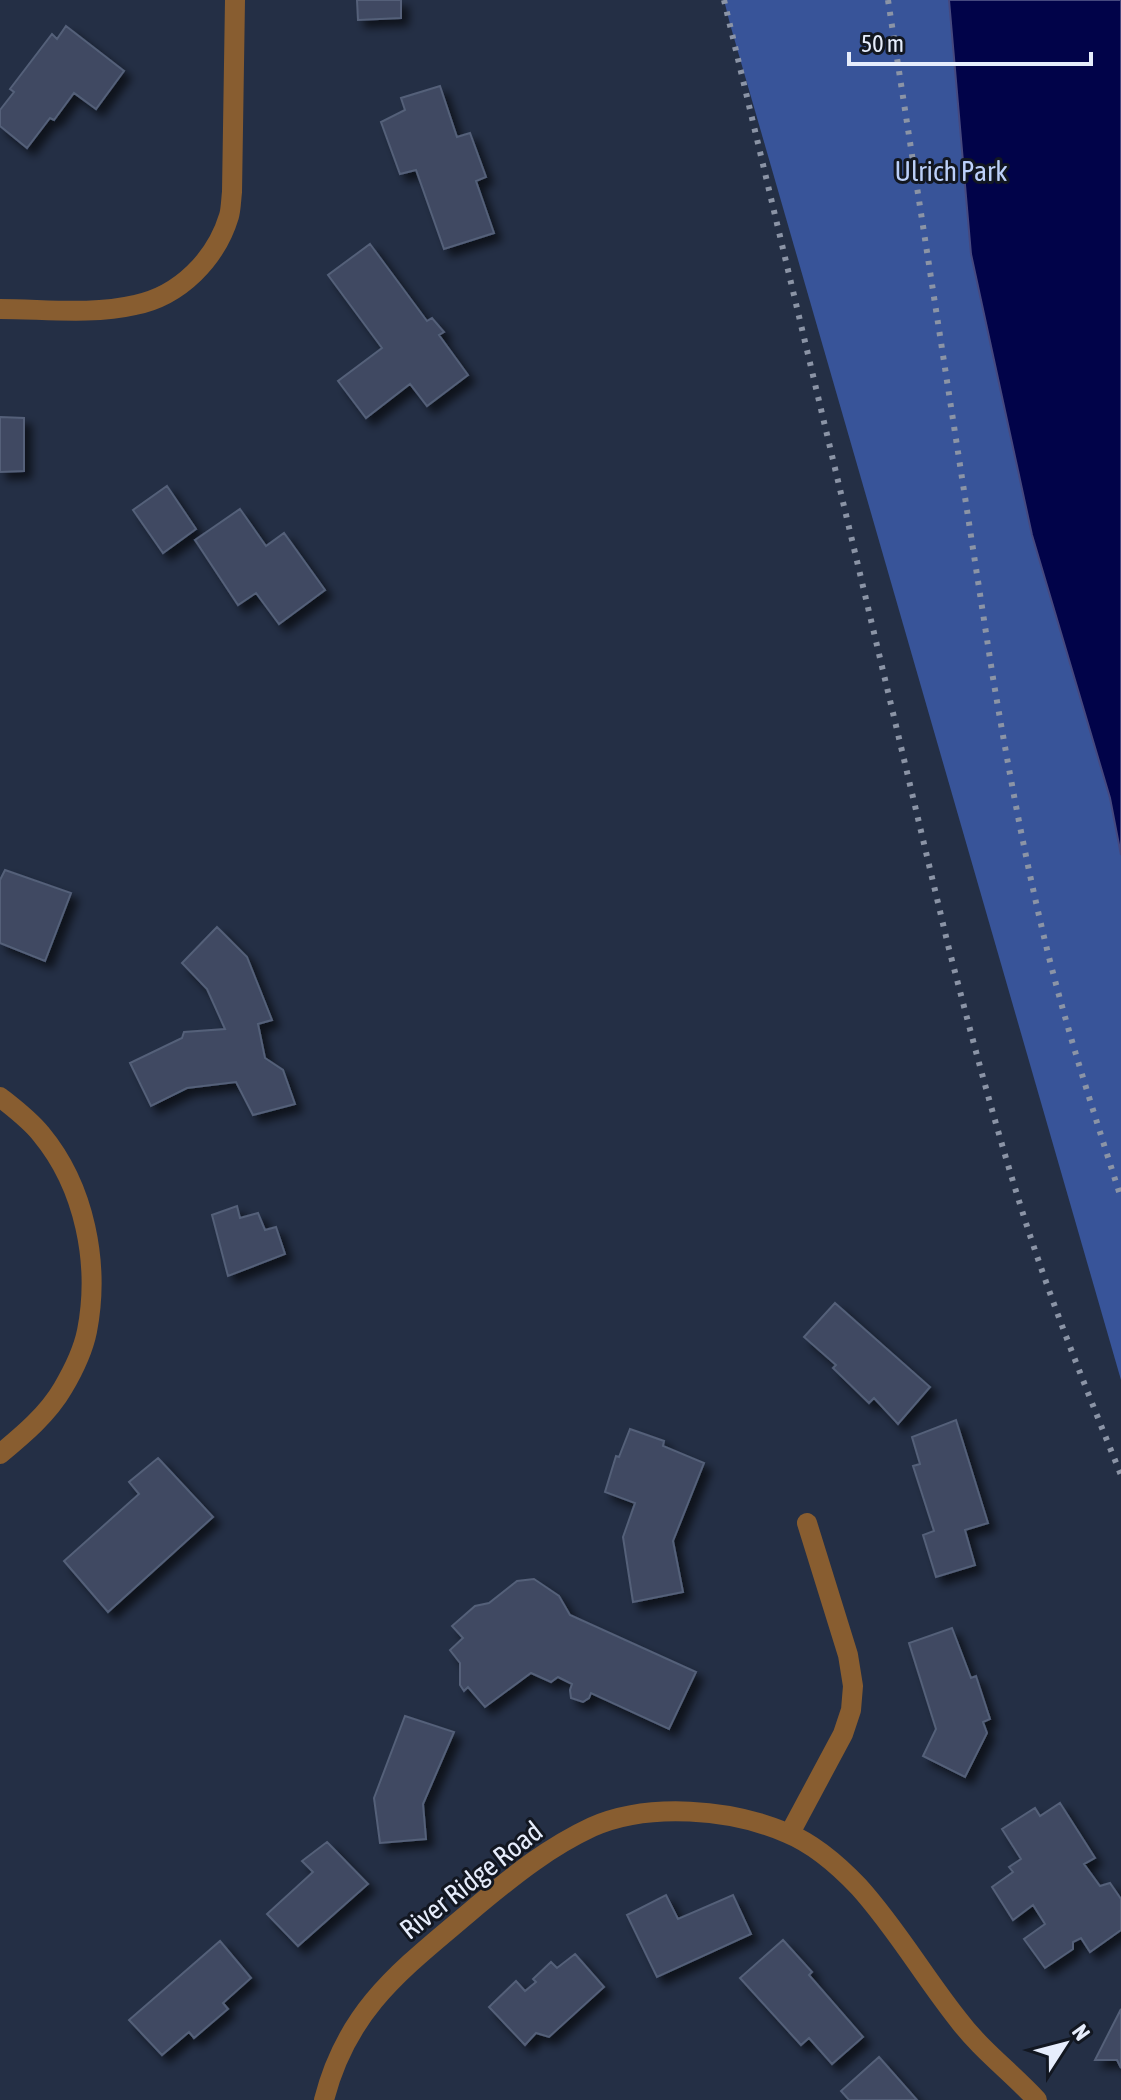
<svg xmlns="http://www.w3.org/2000/svg" width="1121" height="2100" font-family="'Asap Condensed',sans-serif">
<defs>
<filter id="shadow"><feDropShadow dx="7" dy="7" stdDeviation="4" flood-color="#0009"/></filter>
</defs>
<rect width="100%" height="100%" fill="#242f45"/>
<path fill="#385499" d="M724,0h397v1380l-391,-1356z"/>
<path fill="#010349" stroke="#46497f" stroke-width="2" d="M949,0h172v855l-11,-57 -78,-263 -61,-281z"/>
<path fill="#3f4a62" stroke="#546079" stroke-width="2" filter="url(#shadow)" d="M357,0h44v18l-43,2z
M66,26l58,45 -28,38 -22,-16 -20,27 -4,-2 -23,30 -27,-22v-16l14,-18 -4,-3 42,-55 5,5z
M440,86l17,51 13,-4 16,44 -10,4 18,52 -50,16 -28,-79 -16,4 -19,-52 24,-12 -4,-12z
M370,244l57,77 5,-3 12,14 -5,3 29,40 -41,31 -17,-22 -44,34 -28,-37 44,-33 -54,-73z
M0,417l24,1v53l-24,1z
M167,486l29,43 -33,24 -30,-43z
M240,509l26,37 18,-13 41,57 -46,34 -23,-31 -18,12 -43,-65z
M5,870l66,23 -26,68 -45,-18v-63z
M217,927l30,30 25,63 -14,4 7,34 18,12 12,34 -42,11 -17,-33 -49,6 -36,18 -21,-43 52,-25 2,-6 41,-3 -18,-40 -25,-26z
M237,1206l3,12 18,-5 7,17 11,-3 9,27 -57,22 -16,-61z
M835,1303l95,84 -32,37 -24,-26 -5,5 -36,-35 3,-3 -32,-28z
M956,1420l32,103 -23,7 10,35 -39,12 -13,-42 11,-4 -21,-65 7,-2 -8,-27z
M630,1429l34,12 -1,5 41,17 -31,78 10,51 -50,10 -10,-65 12,-34 -30,-11 11,-36 3,1z
M158,1458l55,59 -105,95 -44,-51 75,-67 -10,-12z
M534,1579l25,17 11,19 126,57 -27,57 -78,-36 -2,5 -6,4 -12,-4 -1,-8 2,-6 -14,-7 -7,5 -20,-9 -46,34 -17,-20 -4,4 -4,-6v-22l-10,-13 13,-12 -11,-12 23,-20 14,-3 28,-22z
M952,1628l19,50 5,-2 14,43 -7,3 4,11 -22,44 -42,-21 13,-27 -27,-86z
M405,1716l49,16 -31,72 3,35 -46,4 -6,-45z
M1060,1803l35,55 -11,6 16,22 10,-3 11,16v31l-31,22 -9,-14 -8,4v7l-28,19 -21,-29 21,-15 -12,-19 -20,15 -21,-33 21,-15 -4,-5 12,-8 -19,-30 33,-21 5,8z
M327,1842l41,42 -70,62 -31,-32 46,-42 -11,-11z
M666,1895l12,24 55,-24 18,39 -94,43 -30,-62z
M783,1940l29,32 -3,3 54,62 -31,27 -23,-26 -8,7 -61,-67z
M220,1941l31,37 -28,25 5,6 -34,29 -5,-6 -27,23 -33,-35z
M575,1954l29,33 -55,50 -13,-4 -11,12 -36,-38 27,-26 9,10 11,-9 -3,-3 18,-17 6,6z
M1121,2009v59l-4,-8h-22z
M879,2057l38,43h-68l-8,-9z"/>
<g fill="none" stroke-linecap="round" stroke-linejoin="round">
<path stroke="#885d30" stroke-width="20" d="M0,309c44,0 92,6 135,-4 45,-9 81,-46 94,-89 2,-7 2,-16 3,-24l3,-192
M0,1097c14,11 30,23 41,37 44,53 59,130 46,197 -4,20 -14,40 -24,57 -15,26 -40,47 -63,66
M790,1833l53,-99 8,-24 2,-24 -5,-31 -41,-132
M324,2100c24,-95 83,-134 154,-195 36,-30 71,-58 114,-78 57,-25 139,-18 195,6 27,11 53,34 72,54 37,41 64,88 98,131 23,31 54,54 80,82"/>
<path stroke="#8b94a6" stroke-width="6" stroke-dasharray="4 8" stroke-linecap="butt" d="M724,0l224,945c24,93 48,184 77,275 28,87 62,171 96,255
M888,0l105,678c15,88 31,176 52,263 21,87 49,172 76,257"/>
</g>
<g text-anchor="middle" dominant-baseline="central" stroke-width="6" stroke-linejoin="round" paint-order="stroke">
<g font-size="28" fill="#bcd0f9" stroke="#121721">
<text x="951" y="171">Ulrich Park</text>
</g>
<g font-size="28" fill="#e6edfc" stroke="#121721">
<text transform="translate(471 1880) rotate(-38)">River Ridge Road</text>
</g>
</g>
<g transform="translate(1065 2044) rotate(54)" stroke="#121721" stroke-width="6" paint-order="stroke">
<path d="M0-6L14 30L0 20L-14 30Z" fill="#e6edfc"/>
<text y="-12" font-size="22" font-weight="bold" text-anchor="middle" fill="#e6edfc">N</text>
</g>
<path d="M849 52v12h242v-12" fill="none" stroke="#e6edfc" stroke-width="4"/>
<text x="861" y="52" font-size="24" fill="#e6edfc" stroke="#121721" stroke-width="6" paint-order="stroke">50 m</text>
</svg>
